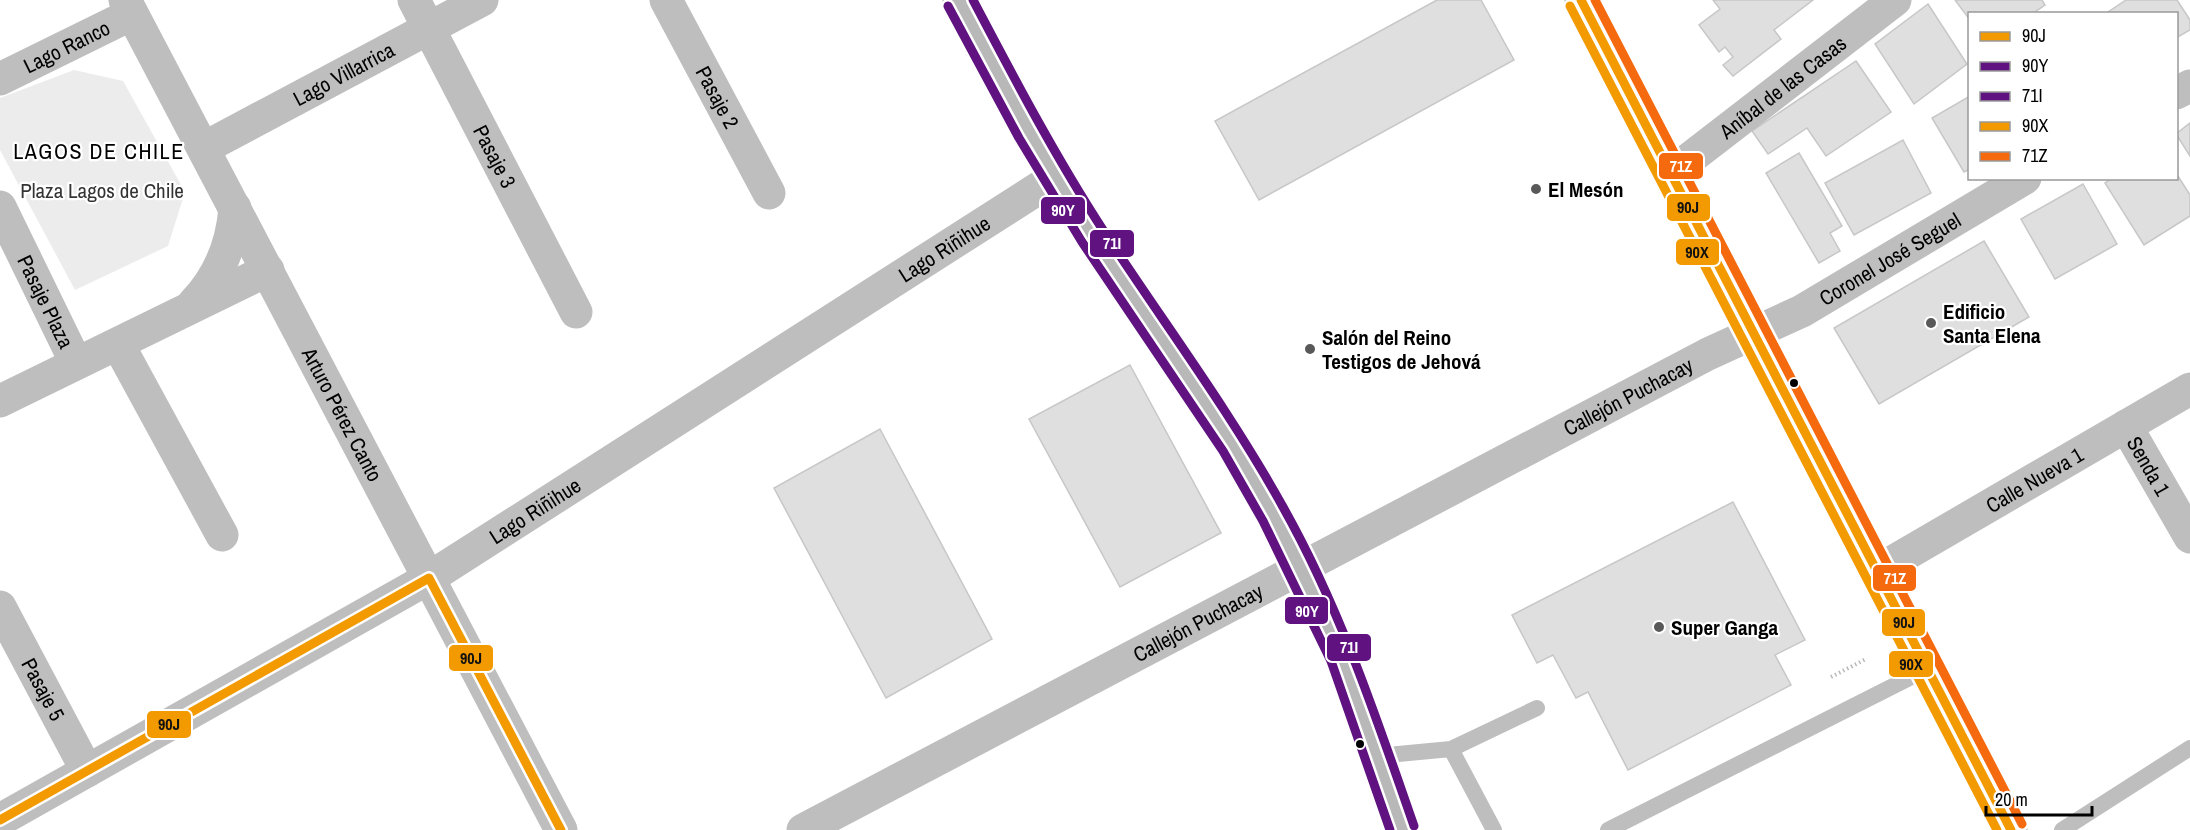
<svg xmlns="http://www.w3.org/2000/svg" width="2190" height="830" font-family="'Archivo Narrow',sans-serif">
<rect width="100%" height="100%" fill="#fff"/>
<path fill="#ececec" d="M74,70l49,11 62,111 -17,54 -93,44 -75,-140v-52z"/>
<path fill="#dfdfdf" stroke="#c7c7c7" stroke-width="1.5" d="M1437,0h44l33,60 -255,140 -44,-79z
M1713,0h100l-39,30 7,9 -48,37 -10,-11 10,-8 -8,-10 -6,5 -20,-27 21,-16z
M1955,0h87l3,5 -13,9h-62v6z
M2126,0h51l13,20v10l-14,8v-24h-71z
M1928,4l39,60 -53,40 -39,-60z
M1856,61l35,51 -65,44 -19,-28 -39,26 -16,-23z
M1970,96v73l-6,3 -32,-54z
M2190,123v33l-14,-22z
M1903,140l28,53 -77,42 -29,-52z
M1799,153l43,73 -12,7 10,18 -21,12 -53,-90z
M2176,173l14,22v21l-46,29 -39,-62 7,-5h64z
M2083,184l34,60 -62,35 -34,-60z
M1984,241l45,76 -150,87 -45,-76z
M1130,365l91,168 -101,54 -91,-168z
M880,429l112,210 -106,59 -112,-210z
M1733,502l72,138 -30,15 16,30 -163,85 -40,-78 -12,6 -23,-43 -16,8 -25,-48z"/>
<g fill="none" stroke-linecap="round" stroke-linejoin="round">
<path stroke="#b9b9b9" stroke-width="4" stroke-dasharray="1.5 3" stroke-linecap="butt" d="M1831,677l35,-18"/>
<path stroke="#bebebe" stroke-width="16" d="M1451,749l43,81
M1377,756l74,-7 86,-41
M1608,830l319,-161
M2062,830l128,-82"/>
<g stroke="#bebebe" stroke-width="33">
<path id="s1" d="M125,0l436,830"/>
<path id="s2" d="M414,0l162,312"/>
<path id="s3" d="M666,0l103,193"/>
<path id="s4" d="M0,79l132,-65"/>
<path d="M2176,93l14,-7"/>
<path id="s5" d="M204,148l278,-148"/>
<path id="s6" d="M1671,173l224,-173"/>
<path id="s7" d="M0,207l76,156"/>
<path d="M194,303c26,-27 38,-59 41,-95"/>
<path d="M118,344l104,191"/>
<path d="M0,401l268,-131"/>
<path id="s8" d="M2126,426l64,111"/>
<path id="s9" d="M1877,571l313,-182"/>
<path id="s10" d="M0,607l87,164"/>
<path id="s11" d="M0,820l429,-242 627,-401"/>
<path id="s12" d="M803,830l905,-476 94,-43 223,-133"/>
</g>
<path stroke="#b8b8b8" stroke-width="33" d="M959,0l70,132 63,103 141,210 41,70 68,141 61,174
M1581,0l430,830"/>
<g stroke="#fff" stroke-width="14">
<path id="bus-1" d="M1581,0l430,830
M0,820l429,-242 132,252"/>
</g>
<g stroke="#fff" stroke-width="14">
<path id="bus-2" d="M948,6l71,132 63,104 141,209 40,70 68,140 59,169"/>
</g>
<g stroke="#fff" stroke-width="14">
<path id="bus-3" d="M973,0c41,78 82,156 130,230 60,92 127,181 180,277 57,101 93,210 131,319"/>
</g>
<g stroke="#fff" stroke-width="14">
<path id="bus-4" d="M1570,6l427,824"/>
</g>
<g stroke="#fff" stroke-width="14">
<path id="bus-5" d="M1595,0l427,824"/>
</g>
<use href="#bus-1" stroke="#f29a00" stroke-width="9"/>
<use href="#bus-2" stroke="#5f1280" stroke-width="9"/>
<use href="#bus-3" stroke="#5f1280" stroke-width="9"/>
<use href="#bus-4" stroke="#f29a00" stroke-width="9"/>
<use href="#bus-5" stroke="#f56a0f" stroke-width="9"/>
</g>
<g fill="#595959" stroke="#fff" stroke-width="2">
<circle cx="1536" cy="189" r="6"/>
<circle cx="1931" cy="323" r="6"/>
<circle cx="1310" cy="349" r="6"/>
<circle cx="1659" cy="627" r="6"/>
</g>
<g fill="#000" stroke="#fff" stroke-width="2">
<circle cx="1794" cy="383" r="5"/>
<circle cx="1360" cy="744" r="5"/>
</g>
<g text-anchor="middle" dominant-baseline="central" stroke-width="4.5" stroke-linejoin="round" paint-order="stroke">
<g font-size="21" fill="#000" stroke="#fff">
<text stroke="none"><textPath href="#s4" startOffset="74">Lago Ranco</textPath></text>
<text stroke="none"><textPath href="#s5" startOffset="158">Lago Villarrica</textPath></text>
<text stroke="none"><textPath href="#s6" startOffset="141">Aníbal de las Casas</textPath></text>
<text stroke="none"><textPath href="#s3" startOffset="110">Pasaje 2</textPath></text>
<text stroke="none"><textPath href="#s2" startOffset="176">Pasaje 3</textPath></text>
<text stroke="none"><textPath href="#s11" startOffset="1104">Lago Riñihue</textPath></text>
<text stroke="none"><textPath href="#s12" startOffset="1228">Coronel José Seguel</textPath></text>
<text stroke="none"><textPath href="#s7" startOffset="105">Pasaje Plaza</textPath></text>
<text stroke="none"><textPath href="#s12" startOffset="932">Callejón Puchacay</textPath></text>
<text stroke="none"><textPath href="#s1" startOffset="468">Arturo Pérez Canto</textPath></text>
<text stroke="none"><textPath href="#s8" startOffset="46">Senda 1</textPath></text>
<text stroke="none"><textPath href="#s9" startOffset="182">Calle Nueva 1</textPath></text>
<text stroke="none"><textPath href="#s11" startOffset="618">Lago Riñihue</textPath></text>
<text stroke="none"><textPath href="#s12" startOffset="446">Callejón Puchacay</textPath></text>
<text stroke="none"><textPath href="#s10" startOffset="93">Pasaje 5</textPath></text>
</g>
<g font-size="21" font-weight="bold" fill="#000" stroke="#fff" text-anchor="start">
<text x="1548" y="189">El Mesón</text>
<text x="1943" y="311">Edificio<tspan x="1943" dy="24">Santa Elena</tspan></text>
<text x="1322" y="337">Salón del Reino<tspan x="1322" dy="24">Testigos de Jehová</tspan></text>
<text x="1671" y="627">Super Ganga</text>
</g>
<g font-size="21" fill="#333" stroke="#fff">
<text x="102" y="190">Plaza Lagos de Chile</text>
</g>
<g font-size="22" letter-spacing="1.5" fill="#000" stroke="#fff">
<text x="99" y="151">LAGOS DE CHILE</text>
</g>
</g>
<g stroke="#fff" stroke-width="2">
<rect x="1658" y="152" width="46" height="28" rx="6" fill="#f56a0f"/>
<rect x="1666" y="193" width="45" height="29" rx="6" fill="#f29a00"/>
<rect x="1040" y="196" width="46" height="29" rx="6" fill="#5f1280"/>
<rect x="1089" y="229" width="46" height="29" rx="6" fill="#5f1280"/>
<rect x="1675" y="238" width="45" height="28" rx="6" fill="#f29a00"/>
<rect x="1872" y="564" width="45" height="28" rx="6" fill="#f56a0f"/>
<rect x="1284" y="596" width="45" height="29" rx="6" fill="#5f1280"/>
<rect x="1881" y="608" width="45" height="29" rx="6" fill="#f29a00"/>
<rect x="1326" y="633" width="46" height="29" rx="6" fill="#5f1280"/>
<rect x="448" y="644" width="46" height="28" rx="6" fill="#f29a00"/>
<rect x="1888" y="650" width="46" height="28" rx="6" fill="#f29a00"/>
<rect x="146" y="710" width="46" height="29" rx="6" fill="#f29a00"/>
</g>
<g font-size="16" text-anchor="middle" font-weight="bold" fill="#fff">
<text x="1681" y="172">71Z</text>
<text x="1063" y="216">90Y</text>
<text x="1112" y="249">71I</text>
<text x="1895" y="584">71Z</text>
<text x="1307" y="617">90Y</text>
<text x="1349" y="653">71I</text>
</g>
<g font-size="16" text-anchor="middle" font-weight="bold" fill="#111">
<text x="1688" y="213">90J</text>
<text x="1697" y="258">90X</text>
<text x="1904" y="628">90J</text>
<text x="471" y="664">90J</text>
<text x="1911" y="670">90X</text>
<text x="169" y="730">90J</text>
</g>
<rect x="1968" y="12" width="210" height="168" fill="#ffffff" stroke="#999999" stroke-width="1.5"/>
<rect x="1980" y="32" width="30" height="9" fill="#f29a00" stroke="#999999" stroke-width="1.5"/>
<text x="2022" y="42" font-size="18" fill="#000000">90J</text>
<rect x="1980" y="62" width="30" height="9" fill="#5f1280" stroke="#999999" stroke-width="1.5"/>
<text x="2022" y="72" font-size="18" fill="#000000">90Y</text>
<rect x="1980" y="92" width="30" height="9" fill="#5f1280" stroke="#999999" stroke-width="1.5"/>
<text x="2022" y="102" font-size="18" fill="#000000">71I</text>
<rect x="1980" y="122" width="30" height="9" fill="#f29a00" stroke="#999999" stroke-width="1.5"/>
<text x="2022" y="132" font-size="18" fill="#000000">90X</text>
<rect x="1980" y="152" width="30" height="9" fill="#f56a0f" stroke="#999999" stroke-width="1.5"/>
<text x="2022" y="162" font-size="18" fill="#000000">71Z</text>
<path d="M1986 806v9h106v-9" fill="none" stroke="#000000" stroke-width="3"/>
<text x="1995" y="806" font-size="18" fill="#000000" stroke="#ffffff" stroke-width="4.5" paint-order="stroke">20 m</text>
</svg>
